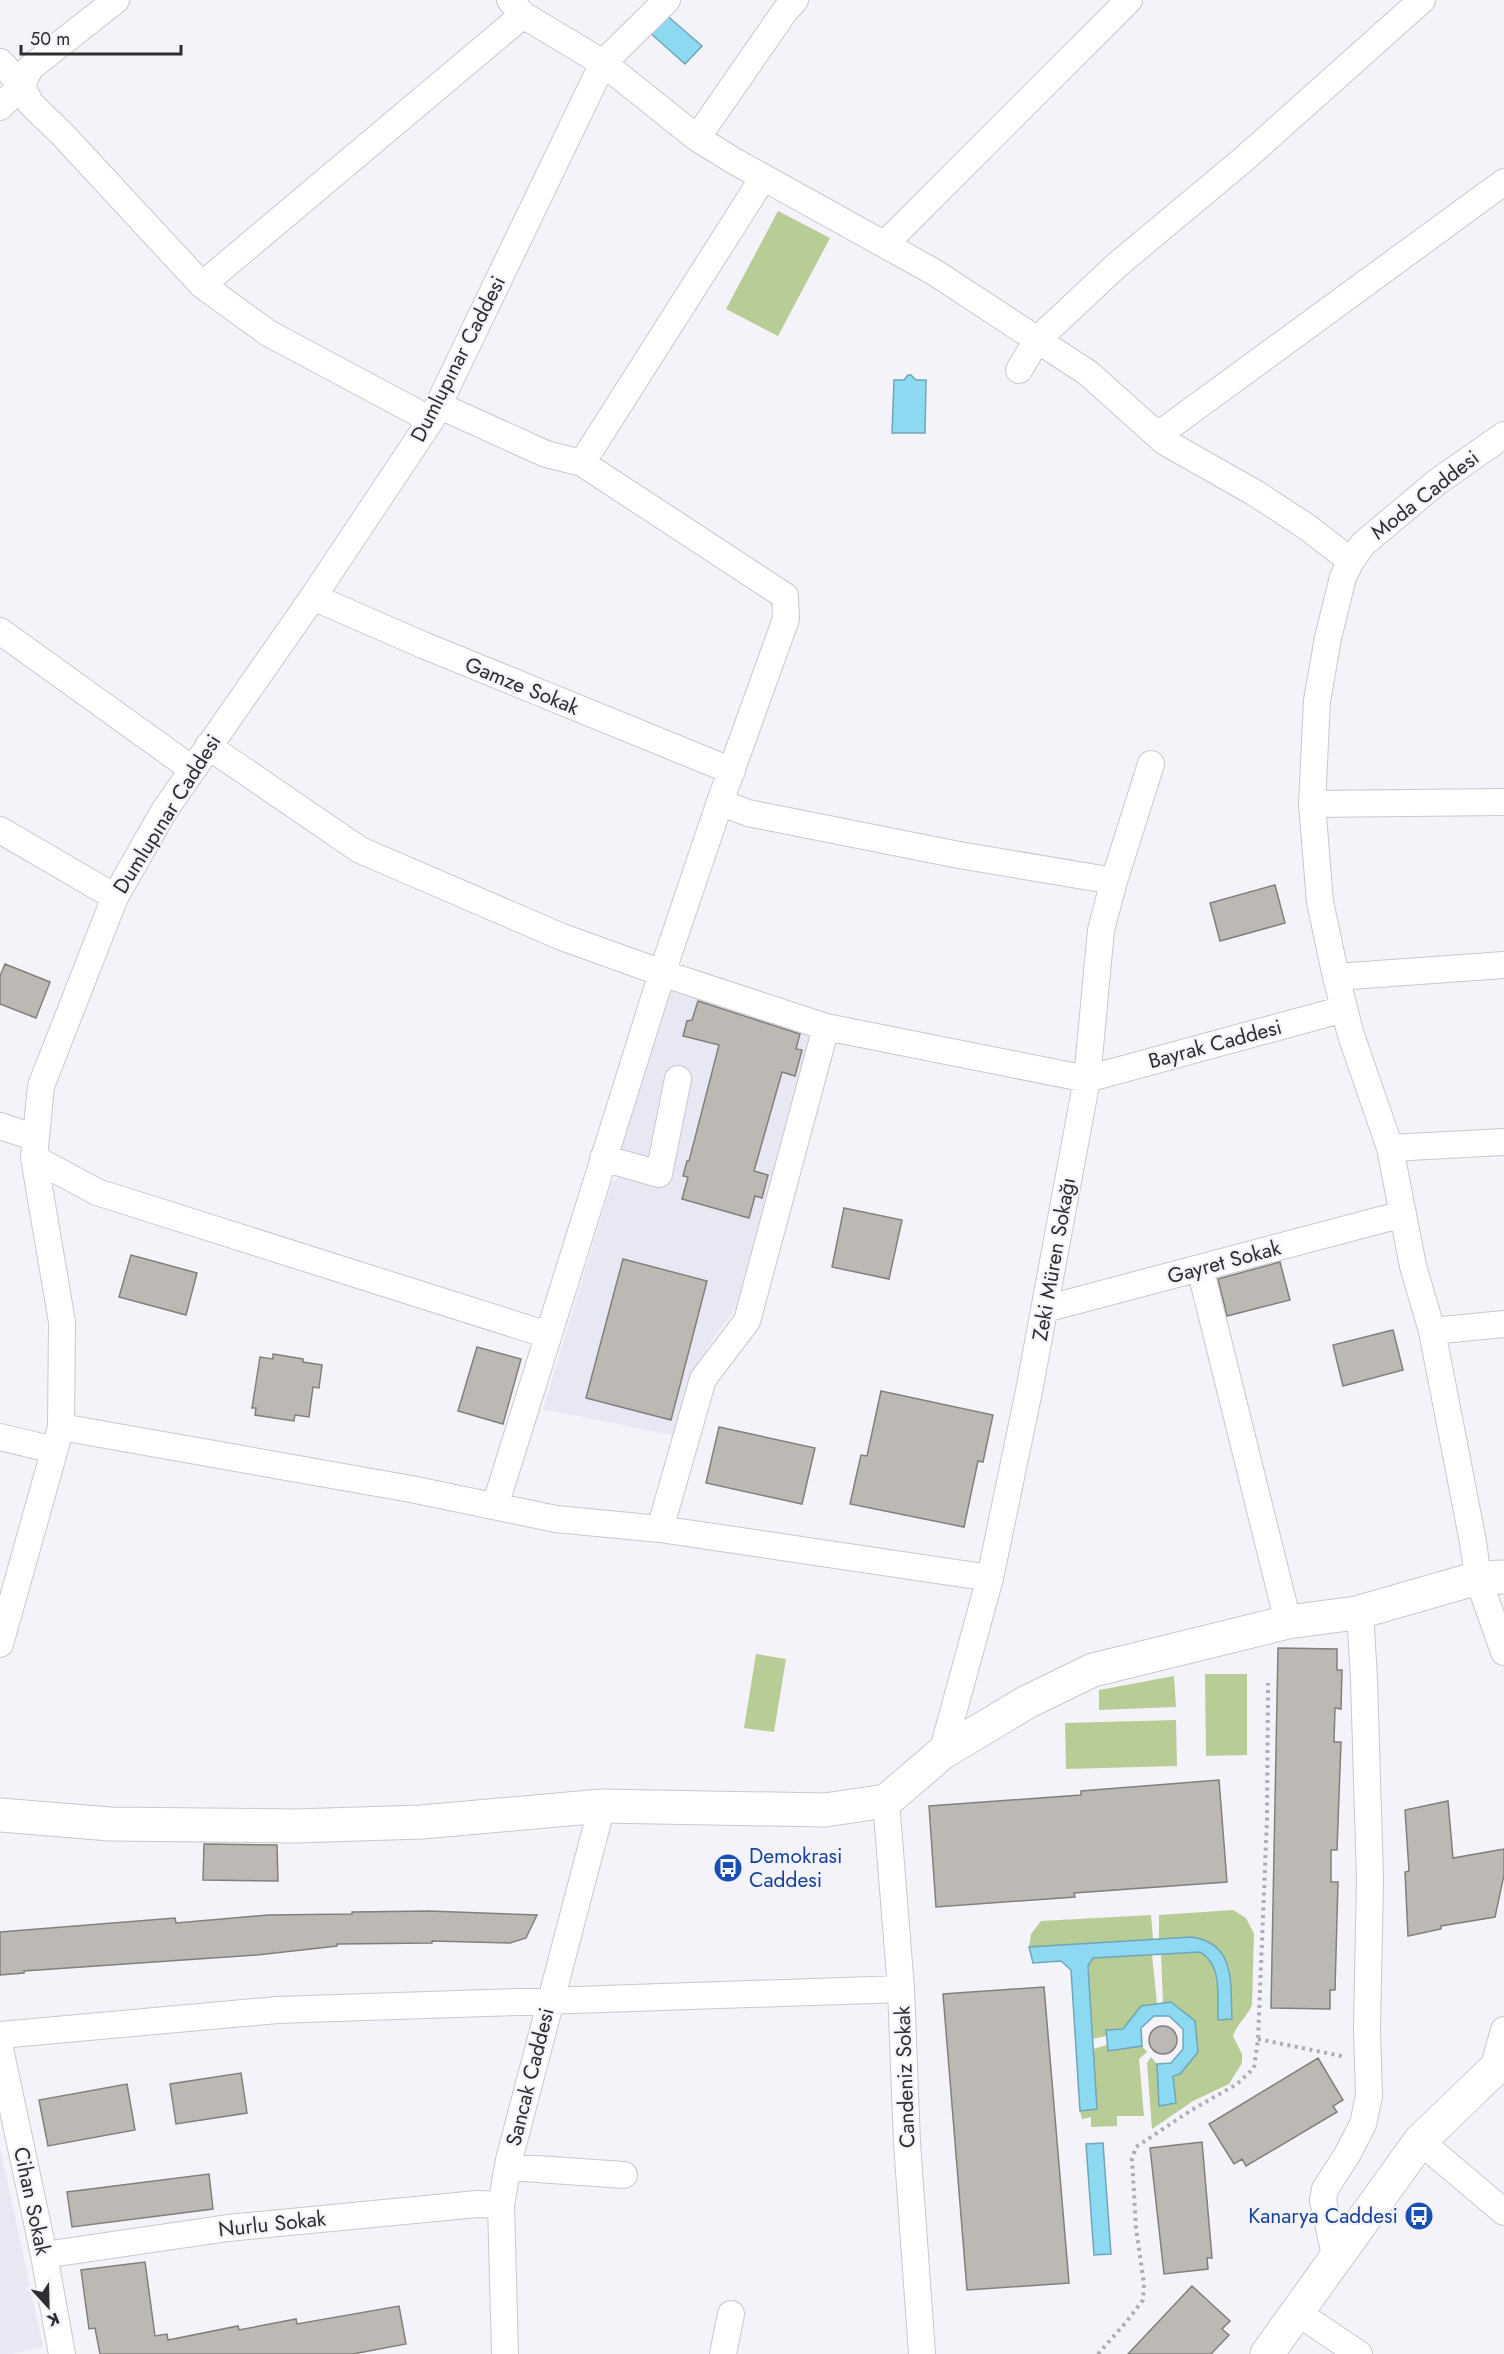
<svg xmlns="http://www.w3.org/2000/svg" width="1504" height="2354" font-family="Jost,sans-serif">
<rect width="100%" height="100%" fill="#f4f3f9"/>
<path fill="#e8e7f4" d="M673,984l141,40 -65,265 -42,59 -25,81 -6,7 -133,-27 69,-227 4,-2 6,-19 -4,-12z
M0,2147l43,200 -32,7h-11z"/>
<path fill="#b8cc95" d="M778,211l52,27 -52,98 -52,-27z
M756,1654l30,5 -12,73 -30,-4z
M1205,1674h42v81l-41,1z
M1174,1676l2,31 -77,3v-20z
M1176,1720l1,46 -111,3 -1,-46z
M1233,1910l13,8 8,16 -2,71c-5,12 -15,19 -19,31l9,18v9l-13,21 -36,17 -41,28 -5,-66 4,-6 6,7 2,41 17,-2 -3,-28 25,-23 -27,-50 -8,1 -2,-49c12,-1 27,-4 38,-2 23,5 18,51 19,68l14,-2 -3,-52 -37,-29 -33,2v-24z
M1151,1915l2,24 -124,8 2,-13 10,-13z
M1152,1954l5,50 -16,2 -18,23 -17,1v6l-13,3 -5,-73 5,-8z
M1107,2045l1,6 34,-5 5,6 -8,7 5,57h-27v10l-26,1v-10l-9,2 -2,-8 17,-2 -4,-60z"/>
<path fill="#8cd9f1" stroke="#70a6b7" stroke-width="1.5" d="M664,13l38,33 -17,18 -37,-33z
M908,375h3l5,5h10l-1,53h-33l2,-53h10z
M1192,1937c45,7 38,47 40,82l-14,1c-1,-23 5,-55 -18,-68l-107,6 -5,8 9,143 -17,2 -9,-141 -10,-9 -28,2 -4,-16z
M1171,2002l24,19 3,31 -18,22 -7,2 3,27 -17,3 -2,-42 14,-1 12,-14v-20l-14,-13h-15l-13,12 1,18 -34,5 -2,-21 17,-1 18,-23z
M1103,2143l8,111 -17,1 -8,-111z"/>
<path fill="#bcb8b4" stroke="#83807c" stroke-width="1.5" d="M1275,885l10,38 -65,18 -10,-38z
M5,964l45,18 -14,36 -36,-14v-28z
M698,1001l102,33 -4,15 6,1 -7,26 -13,-4 -28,99 14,4 -6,23 -7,-2 -6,22 -67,-19 6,-22 -5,-1 4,-15h2l30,-116 -36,-9 4,-15 5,-1z
M844,1208l58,12 -13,59 -57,-12z
M131,1255l66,18 -11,42 -67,-18z
M623,1259l84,22 -36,139 -85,-22z
M1280,1262l10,38 -63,16 -9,-37z
M1393,1330l10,40 -60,16 -10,-41z
M477,1347l44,12 -18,65 -45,-13z
M273,1354l30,5v3l19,3 -3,23 -6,-1 -4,30 -14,-2 -1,6 -39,-6 1,-7h-4l8,-51 13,2z
M881,1391l112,24 -10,47 -5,-1 -14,66 -114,-23 11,-49 6,1z
M719,1427l96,21 -13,56 -96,-21z
M1278,1648l59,1v21h5l-1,39 -6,-1 -1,34h7l-4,108h-6v32h7l-3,108h-5v19l-59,-1z
M1219,1780l8,102 -153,11 1,4 -139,10 -7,-101 152,-11v-4z
M1448,1801l5,57 51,-9v26l-9,42 -54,9v3l-33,7 -3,-64 4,-1 -4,-61z
M204,1844l73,1 1,36 -75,-1z
M429,1911l108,4 -11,23 -16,5 -78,-2v2l-95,1v2l-80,9 -233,16v2l-24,2v-43l175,-14 1,5 92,-8 84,-1v-2z
M1044,1987l25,296 -102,7 -24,-296z
M1149 2040a14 14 0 1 1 28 0a14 14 0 1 1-28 0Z
M1318,2058l25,42 -10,6 4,6 -91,54 -4,-7 -8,5 -25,-40z
M241,2073l6,40 -71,11 -6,-40z
M127,2084l8,46 -87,16 -9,-46z
M1202,2142l10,116h-5l1,11 -44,5 -14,-126z
M209,2174l4,35 -141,18 -5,-35z
M145,2262l10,74 12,-2 1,6 70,-14 1,4 57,-11 1,5 102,-18 7,38 -53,10h-253l-5,-26 -6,1 -8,-59z
M1192,2286l38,35 -8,8 7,6 -18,19h-83z"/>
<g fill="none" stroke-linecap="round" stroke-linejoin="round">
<g stroke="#c8c8ce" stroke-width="28">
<path id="minor" d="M116,0l-86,68 -8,17 8,18 33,32 139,150 66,48 163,87
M510,0l13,15 80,48 94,75 37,23 200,111 154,101 77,69 90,51 52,34 44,34
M0,62l22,23 -22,22
M697,138l88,-127 10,-11
M885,244l244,-244
M202,285l321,-270
M1019,370l18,-30 80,-75 127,-106 178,-159
M438,405l108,49 36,9 203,133 1,23 -66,183 -58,171 -167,533
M1158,435l346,-253
M1504,435l-67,47 -74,62 -12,17 -8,16 -15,61 -11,63 -5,103 8,98 16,75 15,58 39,113 23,118 19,65 41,211 5,36 26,74
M582,463l181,-285
M313,597l110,48 309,126
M0,631l192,138
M208,746l152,104 202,87 100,36 164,54 261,52 257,-70
M720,802l28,11 211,42 155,26
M1312,804l192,-2
M0,830l115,67
M1336,977l168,-12
M0,1126l36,12
M1390,1148l114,-6
M34,1158l63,34 451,143
M603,1158l56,16 19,-95
M1200,1268l88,354
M1045,1309l358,-95
M1432,1331l72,-7
M61,1427l350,62 145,30 104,10 330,49
M0,1437l54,13
M660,1529l43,-150 44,-58 79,-294
M0,1644l61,-217 1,-105 -28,-164 7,-72 74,-189 49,-86 149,-214 118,-177 172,-357 64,-63
M942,1753l48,-175 39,-187 58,-312 14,-149 13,-49 37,-117
M886,1801l15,188 6,154 15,211
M0,2035l277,-25 624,-21
M0,2049l44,206 18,99
M1493,2070l11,-40
M1420,2141l84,71
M508,2167l116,8
M44,2255l184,-27 249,-24 24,1
M1336,2260l-13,-60 2,-11 22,-34 16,-31 6,-28 -2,-67 3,-150 -6,-200 -3,-50 -5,-16
M1298,2313l61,41
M505,2354l-4,-149 8,-45 93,-354
M723,2354l8,-40"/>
</g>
<g stroke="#c8c8ce" stroke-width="35">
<path id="major" d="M0,1815l110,9 185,2 127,-4 180,-16 223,4 61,-9 56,-48 85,-51 66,-32 195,-48 68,-9 122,-35 26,-1
M1267,2354l153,-213 84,-81"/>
</g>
<path stroke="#adadb1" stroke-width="4" stroke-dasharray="3 4.5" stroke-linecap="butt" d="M1258,2039l88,18
M1098,2354l29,-33 16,-21 1,-16 -8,-56 -4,-69 4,-12 54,-36 47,-27 17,-16 4,-29 9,-220 1,-136"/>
<use href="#minor" stroke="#fff" stroke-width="26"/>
<use href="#major" stroke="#fff" stroke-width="33"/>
</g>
<defs>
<g id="bus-disc" transform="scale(1.5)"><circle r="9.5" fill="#1a4fb4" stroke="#f4f3f9"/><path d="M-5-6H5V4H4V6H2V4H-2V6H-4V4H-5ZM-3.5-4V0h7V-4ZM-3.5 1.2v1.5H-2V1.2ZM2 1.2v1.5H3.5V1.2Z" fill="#fff"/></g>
</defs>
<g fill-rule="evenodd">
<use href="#bus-disc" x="728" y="1868"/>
<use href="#bus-disc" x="1419" y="2216"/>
</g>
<g text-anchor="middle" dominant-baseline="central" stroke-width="4.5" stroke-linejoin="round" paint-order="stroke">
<g font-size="21" fill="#2e2e30" stroke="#f4f3f9">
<text transform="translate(458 359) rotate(-63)">Dumlupınar Caddesi</text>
<text transform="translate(1425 495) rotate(-38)">Moda Caddesi</text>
<text transform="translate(522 686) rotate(22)">Gamze Sokak</text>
<text transform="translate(167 814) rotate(-58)">Dumlupınar Caddesi</text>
<text transform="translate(1215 1044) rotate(-15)">Bayrak Caddesi</text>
<text transform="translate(1054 1259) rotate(-80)">Zeki Müren Sokağı</text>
<text transform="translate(1224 1262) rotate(-15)">Gayret Sokak</text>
<text transform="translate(530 2077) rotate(-76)">Sancak Caddesi</text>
<text transform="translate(905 2077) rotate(-92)">Candeniz Sokak</text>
<text transform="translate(32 2201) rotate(78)">Cihan Sokak</text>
<text transform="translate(272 2224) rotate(-6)">Nurlu Sokak</text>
</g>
<g font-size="21" fill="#164399" stroke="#f4f3f9" text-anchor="start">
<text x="749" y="1856">Demokrasi<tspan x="749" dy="24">Caddesi</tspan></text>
<text x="1398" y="2216" text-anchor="end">Kanarya Caddesi</text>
</g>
</g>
<g transform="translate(48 2306) rotate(158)" stroke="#f4f3f9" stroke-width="4.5" paint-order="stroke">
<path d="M0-4.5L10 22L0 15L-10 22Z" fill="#2e2e30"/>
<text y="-9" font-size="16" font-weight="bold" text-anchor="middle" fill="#2e2e30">K</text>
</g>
<path d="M21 45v9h160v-9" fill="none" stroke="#2e2e30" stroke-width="3"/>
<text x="30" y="45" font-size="18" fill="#2e2e30" stroke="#f4f3f9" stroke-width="4.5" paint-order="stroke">50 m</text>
</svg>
